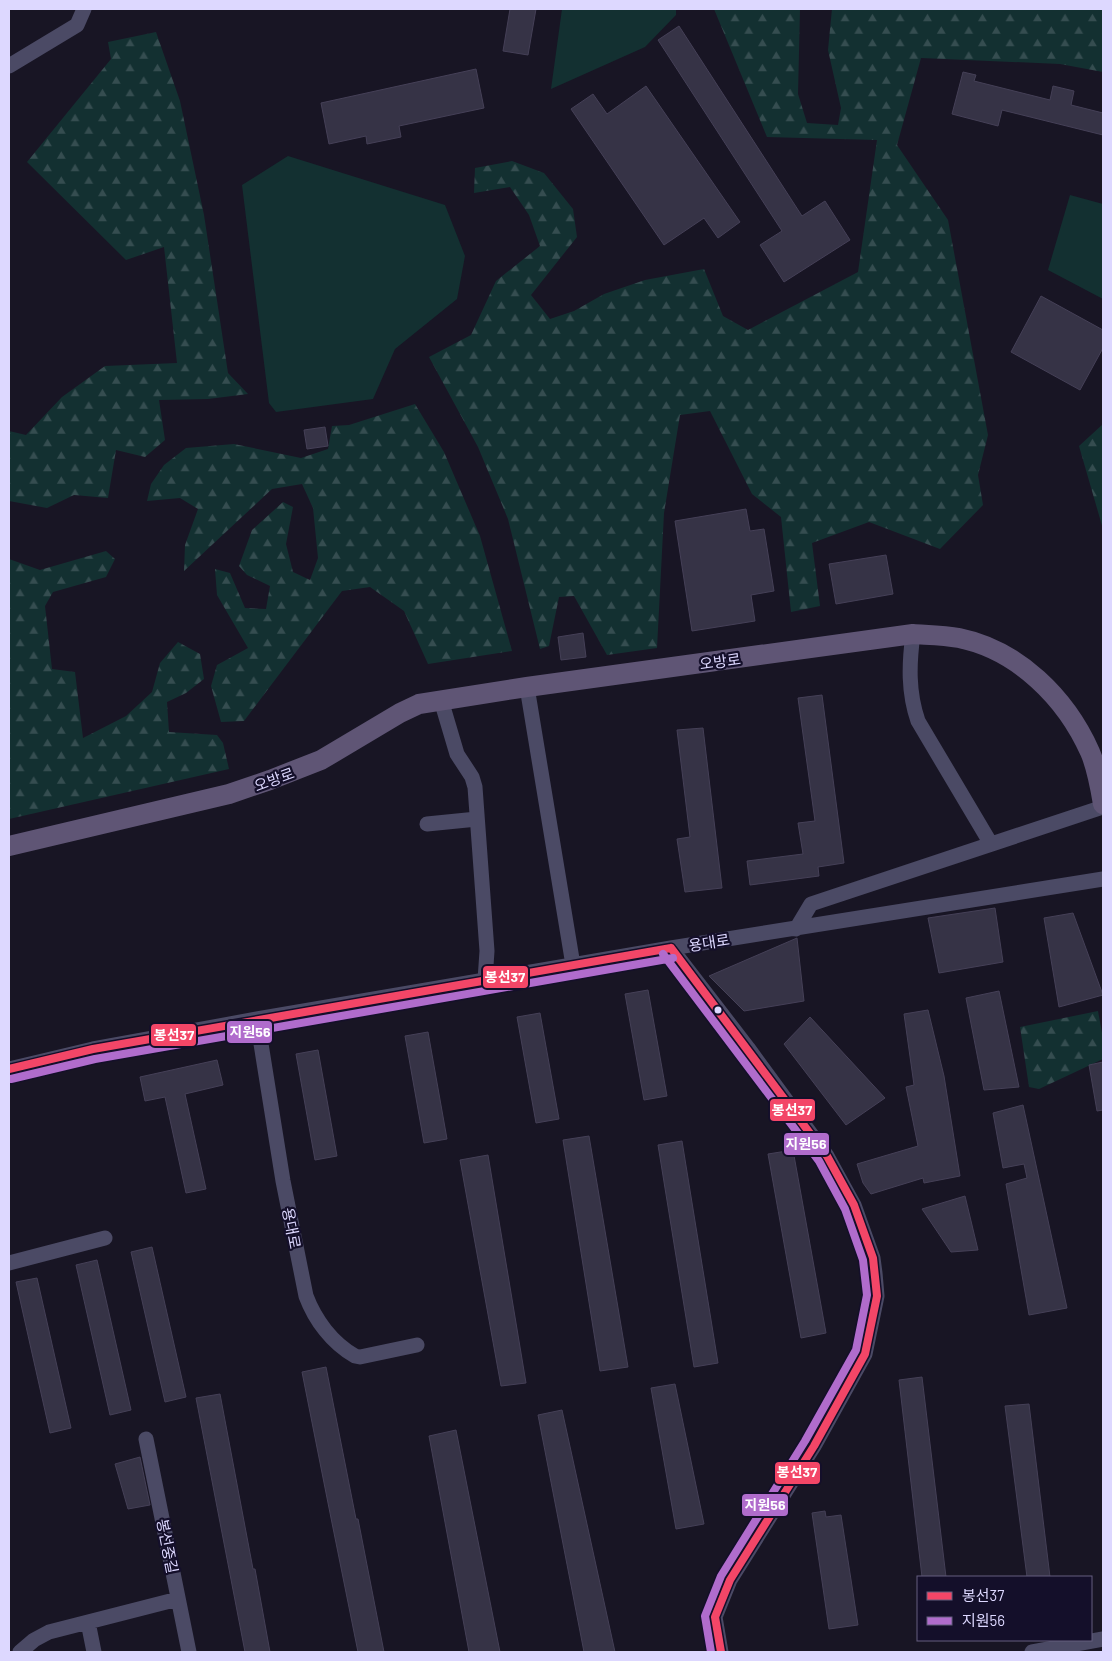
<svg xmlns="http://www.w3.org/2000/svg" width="1112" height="1661" font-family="Barlow,'Noto Sans KR',sans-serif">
<defs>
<pattern id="forest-firs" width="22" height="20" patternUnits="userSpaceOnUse" patternTransform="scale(1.25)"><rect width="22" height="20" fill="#133031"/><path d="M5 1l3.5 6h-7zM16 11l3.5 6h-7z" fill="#354d50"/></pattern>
</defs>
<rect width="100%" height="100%" fill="#181524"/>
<path fill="#133031" d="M562,9h114v6l-31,32 -94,42z
M288,156l157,49 20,51 -8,43 -62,50 -22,50 -97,13 -7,-9 -27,-218z
M1070,195l33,9v95l-55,-29z"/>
<path fill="url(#forest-firs)" d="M714,9h86l-2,85 9,29 31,2 3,-17 -13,-58 4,-41h271v63l-43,-8 -139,-6 -24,87 51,75 40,215 -10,40 5,30 -43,44 -71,-27 -57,21 8,63 -29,6 -10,-95 -29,-23 -42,-83 -30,4 -16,98 -7,135 -50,7 -33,-59 -15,1 -10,49 -9,3 -32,-130 -30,-72 -49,-90 42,-22 25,-54 44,-35 -11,-31 -19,-28 -36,6 1,-25 37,-7 32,12 29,36 4,28 -46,58 19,24 24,-8 30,-17 41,-14 59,-11 19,47 25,14 110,-58 19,-132 -110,-3z
M156,32l24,69 24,114 24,158 20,21 -40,5 -49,1 6,40 -20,17 -29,-7 -8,48 -34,-3 -27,13 -38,-7v-70l17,4 36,-38 43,-31 72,-3 -13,-116 -38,13 -99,-98 84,-103 -3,-17z
M415,404l29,48 36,84 32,115 -84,13 -24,-53 -34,-24 -28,4 -98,130 -23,1 -10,-36 6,-21 31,-17 -31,-53 -2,-26 15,4 15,35 21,1 4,-23 -23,-11 -8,-9 13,-36 31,-28 10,5 -7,37 7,28 17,8 8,-22 -5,-50 -11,-24 -30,5 -88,82 1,-26 13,-36 -18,-11 -33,3 4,-17 13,-19 22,-17 48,-4 67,14 27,-9 4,-23 17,-1z
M1102,406h1v123l-24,-83 23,-21z
M106,551l9,8 -9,18 -53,15 -8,14 7,63 23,3 8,66 43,-22 26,-24 8,-29 18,-21 22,12 4,25 -18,14 -19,9 2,30 48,3 6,8 6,26 -220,50v-260l31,11z
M1098,1011l5,27v21l-64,30 -10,-2 -9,-60z"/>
<path fill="#363346" stroke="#454057" d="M510,9h26l-8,46 -25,-4z
M679,26l123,190 23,-15 25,39 -66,42 -24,-37 22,-14 -124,-191z
M476,69l8,39 -85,18 2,11 -34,7 -1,-8 -37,8 -8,-41z
M963,72l13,3 -2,6 76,19 3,-14 21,5 -3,14 32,8v22l-101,-25 -4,16 -46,-12z
M646,86l94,136 -22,16 -14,-20 -40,27 -93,-136 22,-15 14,20z
M1041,296l62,34v18l-23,42 -69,-38z
M325,427l3,19 -21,3 -3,-19z
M746,509l4,22 14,-2 10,62 -23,4 4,26 -63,10 -17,-110z
M886,555l7,39 -57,10 -7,-40z
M583,633l3,24 -25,3 -3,-23z
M822,695l22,168 -26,4 1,9 -69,9 -3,-24 56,-7 -5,-31 17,-2 -17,-123z
M703,728l19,160 -37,4 -8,-53 13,-2 -13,-107z
M995,908l8,54 -64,11 -11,-55z
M1073,913l30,82 -44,12 -15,-89z
M797,938l7,63 -60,10 -35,-35z
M648,990l19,106 -23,4 -19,-106z
M999,991l20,96 -35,3 -18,-92z
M928,1010l16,66 16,100 -36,7 -1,-5 -52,16 -8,-11 -6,-19 61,-18 -12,-59 8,-2 -10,-71z
M540,1013l19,106 -23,4 -19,-106z
M810,1017l75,81 -39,27 -62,-81z
M428,1032l19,107 -23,4 -19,-107z
M318,1050l19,106 -22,4 -19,-106z
M217,1060l6,25 -38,9 21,95 -20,4 -21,-96 -20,4 -5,-24z
M1103,1062v48l-6,1 -8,-46z
M1023,1105l44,203 -38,7 -23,-131 21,-6 -3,-14 -21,4 -10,-55z
M589,1136l39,231 -28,4 -37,-231z
M682,1141l36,222 -24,4 -36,-222z
M793,1150l33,183 -25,5 -33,-184z
M488,1155l38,228 -25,3 -41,-226z
M965,1196l13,54 -27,2 -29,-43z
M152,1247l34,150 -21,5 -34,-150z
M97,1260l34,150 -21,5 -34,-150z
M37,1278l34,150 -21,5 -34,-151z
M326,1367l30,152h2l26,133h-26l-29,-144 -27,-136z
M922,1377l24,200h-24l-23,-197z
M675,1384l29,140 -28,5 -25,-141z
M220,1394l33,175h2l15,83h-25l-49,-254z
M1029,1404l21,173h-23l-22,-171z
M562,1410l53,242h-31l-46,-237z
M456,1430l44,222h-31l-40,-216z
M140,1457l10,48 -22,4 -13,-45z
M825,1511l1,6 15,-2 17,110 -29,4 -17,-116z"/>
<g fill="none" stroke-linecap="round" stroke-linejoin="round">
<path stroke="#4b4a65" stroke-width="15" d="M9,66l68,-41 7,-16
M913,634c-4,30 -5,58 5,87l73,123
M527,687l46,278
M441,700l16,54 15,23 3,10 12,164 -2,29
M427,824l50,-5
M796,929l15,-25 292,-97
M671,948l77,100 79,108 27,49 19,53 2,15 2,23 -12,58 -51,92 -84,134 -15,37 6,35
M257,1019l26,162 23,115c9,24 26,47 49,60l5,1 57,-12
M9,1069l84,-20 164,-30 414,-71 432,-69
M9,1263l96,-25
M146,1439l43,213
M88,1622l6,30
M20,1652l14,-12 15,-8 129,-33
M1032,1652l71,-13"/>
<path stroke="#5f5575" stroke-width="20" d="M9,846l220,-52 41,-14 51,-20 79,-47 19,-9 108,-17 386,-53c15,1 31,1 46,4 59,12 107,60 131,114 7,16 10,34 13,52"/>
<g stroke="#140f2a" stroke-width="11">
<path id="bus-1" d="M671,948l156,208 27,49 19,53 4,38 -12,58 -51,92 -84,134 -15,37 6,35
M9,1069l84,-20 578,-101"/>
</g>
<g stroke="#140f2a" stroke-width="11">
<path id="bus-2" d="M663,954l156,207 26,48 18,51 4,35 -11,55 -51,91 -84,135 -16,40 6,36
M11,1079l84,-20 578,-101"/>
</g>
<use href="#bus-1" stroke="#f34667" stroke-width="8"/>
<use href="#bus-2" stroke="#b06ccc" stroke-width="8"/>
</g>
<circle fill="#ddd8ff" stroke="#140f2a" stroke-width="2" cx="718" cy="1010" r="4.5"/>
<g text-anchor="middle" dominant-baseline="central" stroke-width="4.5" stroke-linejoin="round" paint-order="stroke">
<g font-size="15" fill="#ddd8ff" stroke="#140f2a">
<text transform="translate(720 661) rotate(-8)">오방로</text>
<text transform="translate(274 779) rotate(-20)">오방로</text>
<text transform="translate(709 942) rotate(-9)">용대로</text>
<text transform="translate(292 1228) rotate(79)">용대로</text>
<text transform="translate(168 1546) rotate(79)">봉선중길</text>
</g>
</g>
<g stroke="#140f2a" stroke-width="2">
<rect x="482" y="965" width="47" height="24" rx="5" fill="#f34667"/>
<rect x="226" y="1020" width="47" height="24" rx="5" fill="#b06ccc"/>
<rect x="150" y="1023" width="47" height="24" rx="5" fill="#f34667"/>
<rect x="769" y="1098" width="47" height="24" rx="5" fill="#f34667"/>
<rect x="783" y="1132" width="47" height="24" rx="5" fill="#b06ccc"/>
<rect x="774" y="1461" width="47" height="24" rx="5" fill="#f34667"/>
<rect x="741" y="1493" width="48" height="24" rx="5" fill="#b06ccc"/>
</g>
<g font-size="14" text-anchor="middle" font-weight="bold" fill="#fff">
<text x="505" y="982">봉선37</text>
<text x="250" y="1037">지원56</text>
<text x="174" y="1040">봉선37</text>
<text x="792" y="1115">봉선37</text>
<text x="806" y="1149">지원56</text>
<text x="797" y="1477">봉선37</text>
<text x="765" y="1510">지원56</text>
</g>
<rect width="1112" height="1661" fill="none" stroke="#ddd8ff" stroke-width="20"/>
<rect x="917" y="1576" width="175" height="65" fill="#140f2a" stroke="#645f7f"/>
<rect x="927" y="1592" width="25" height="8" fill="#f34667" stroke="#645f7f"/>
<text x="962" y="1601" font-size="15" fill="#ddd8ff">봉선37</text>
<rect x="927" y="1617" width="25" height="8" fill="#b06ccc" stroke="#645f7f"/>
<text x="962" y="1626" font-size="15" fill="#ddd8ff">지원56</text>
</svg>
